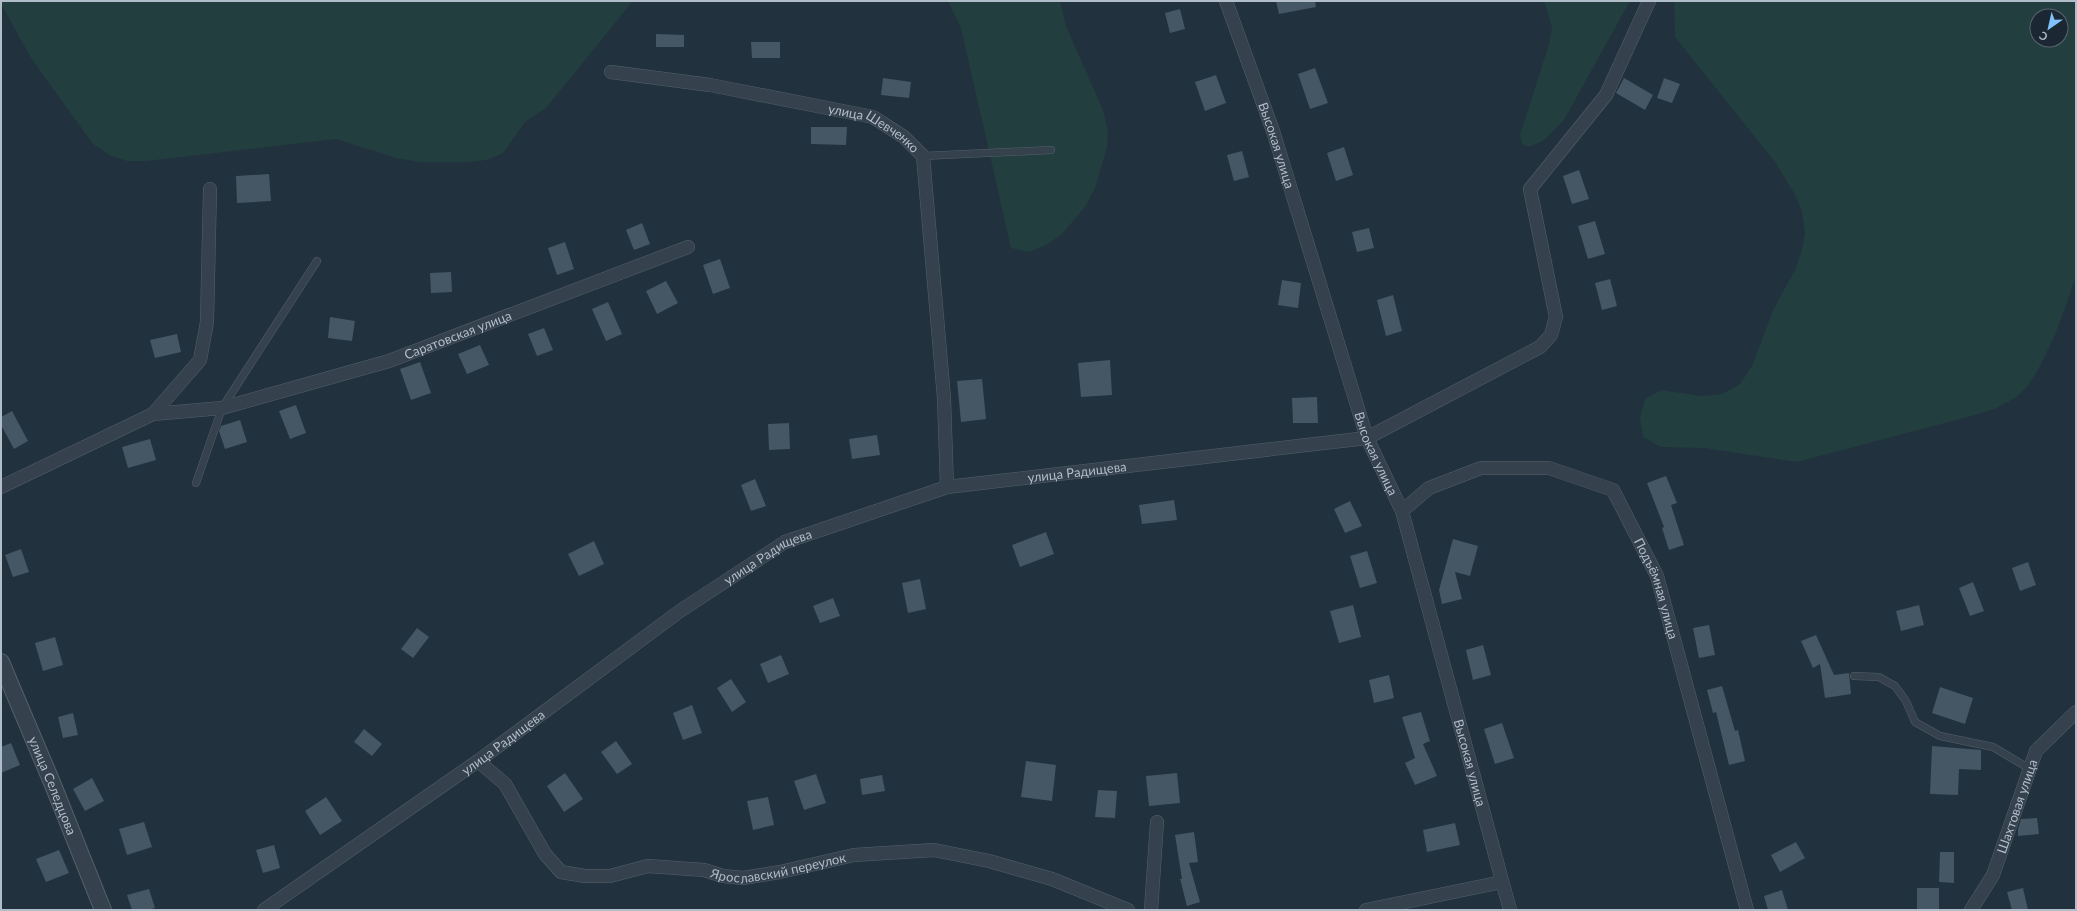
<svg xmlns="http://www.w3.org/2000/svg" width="2077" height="911" font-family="Lato,sans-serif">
<rect width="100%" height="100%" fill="#21313d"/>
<path fill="#233e3e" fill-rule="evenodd" d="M1,1h632l-87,107 -21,14 -22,31 -16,7 -19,2h-49l-23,-4 -60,-19 -189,22h-20l-16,-5 -18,-12 -62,-86 -30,-54z
M948,1h112l6,25 37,84 5,21 -1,17 -12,40 -10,19 -23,27 -14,10 -18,8 -19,-4 -50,-220z
M1544,1h86l-66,119 -21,21 -15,6 -6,-3 -2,-9 29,-91 3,-17z
M1674,1h402v276l-21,58 -17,35 -11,17 -12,11 -21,11 -19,6 -178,47 -93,-14 -43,-1 -18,-10 -3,-19 5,-19 16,-9 41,6 20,-2 18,-10 12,-18 22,-58 21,-38 7,-20 3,-17 -3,-22 -8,-18 -19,-31 -100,-125zM2037,16h24v24h-24z"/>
<path fill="#455764" d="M1276,1h39l1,6 -37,7z
M1180,9l5,20 -15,4 -5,-20z
M656,34l28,1v12h-28z
M751,42h29v16h-28z
M1315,68l13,35 -18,6 -12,-35z
M1216,75l10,28 -21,8 -10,-29z
M883,78l28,4 -2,16 -28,-3z
M1624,78l29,17 -8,15 -29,-17z
M1664,78l16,6 -8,19 -15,-5z
M811,127h36l-1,18 -35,-1z
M1344,147l9,28 -17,6 -9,-28z
M1242,151l7,26 -15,4 -7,-26z
M1579,170l10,29 -17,5 -9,-28z
M269,174l2,27 -34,2 -1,-27z
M1595,221l10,33 -17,5 -10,-33z
M642,223l8,21 -16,6 -8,-20z
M1369,228l5,20 -17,4 -5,-20z
M565,242l9,27 -17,6 -9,-27z
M720,259l10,29 -17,6 -10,-29z
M451,272l1,20 -21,1 -1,-20z
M1610,279l7,27 -15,4 -7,-27z
M1282,280l19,3 -3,25 -20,-3z
M666,281l12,22 -21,11 -11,-23z
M1393,295l9,36 -16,5 -9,-36z
M608,302l14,32 -16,7 -14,-32z
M330,317l25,4 -3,20 -24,-3z
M544,328l9,22 -16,6 -9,-22z
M177,334l4,18 -26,6 -5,-18z
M480,345l9,20 -22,9 -9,-20z
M1110,360l2,35 -31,2 -3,-34z
M420,362l11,31 -20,7 -11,-31z
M982,379l4,40 -25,3 -4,-41z
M1317,397l1,26h-25l-1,-25z
M296,405l10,28 -16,6 -11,-28z
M12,411l16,30 -14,8 -13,-24v-8z
M240,420l7,22 -22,7 -6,-18 2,-5z
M789,423l1,26 -21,1 -1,-26z
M877,435l3,20 -28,4 -3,-20z
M150,439l6,21 -28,8 -6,-21z
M1666,476l11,27 -6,2 13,40 -15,5 -7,-22 2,-1 -17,-44z
M755,479l11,27 -15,5 -10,-26z
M1174,500l3,20 -35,4 -3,-19z
M1350,501l12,25 -17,7 -11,-24z
M1046,532l8,22 -34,13 -8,-22z
M1453,539l25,7 -8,30 -15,-4 7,27 -20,5 -3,-14z
M594,541l10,23 -25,12 -11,-22z
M21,549l8,23 -16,5 -8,-22z
M1367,551l10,32 -17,5 -10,-32z
M2028,562l8,23 -16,6 -8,-23z
M920,579l6,30 -18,4 -6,-30z
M1973,582l11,29 -14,5 -11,-28z
M833,598l7,18 -20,7 -7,-17z
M1353,605l8,32 -22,6 -9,-32z
M1919,605l5,20 -23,6 -5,-20z
M1709,625l6,30 -16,3 -6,-30z
M417,628l12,9 -16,21 -12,-9z
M1816,635l18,40 15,-2 2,21 -26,4 -5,-34 -7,4 -12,-27z
M55,637l8,28 -20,6 -8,-28z
M1483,645l8,30 -18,5 -7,-30z
M781,655l8,19 -21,9 -8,-19z
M1389,675l5,23 -20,5 -5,-23z
M731,679l15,23 -14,10 -15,-24z
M1722,686l13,45 3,-1 7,31 -16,4 -13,-53 -3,1 -6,-23z
M1940,687l33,11 -8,26 -33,-11z
M692,705l10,28 -19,7 -10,-27z
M1421,712l9,29 -7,3 14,32 -22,9 -10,-22 10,-5 -13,-41z
M73,713l5,22 -15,3 -5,-21z
M1502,723l12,35 -19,6 -11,-35z
M364,729l18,15 -10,12 -18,-14z
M616,741l16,23 -15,10 -16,-22z
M11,743l9,22 -19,8v-26z
M1932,746l49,4v20l-22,-1 -1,26 -28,-1z
M1026,761l30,4 -4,36 -31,-4z
M565,773l18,26 -19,13 -17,-26z
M1177,773l3,30 -31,3 -3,-30z
M816,774l10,29 -22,7 -10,-29z
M882,775l3,16 -23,4 -2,-16z
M92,778l12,23 -19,10 -12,-22z
M1098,790l19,1 -2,27 -20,-1z
M326,797l16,24 -22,14 -15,-24z
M768,797l6,28 -21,5 -6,-29z
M2037,818l2,16 -21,2v-7l3,-10z
M144,822l8,25 -25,8 -8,-26z
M1455,823l5,22 -33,7 -4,-22z
M1194,832l4,30 -9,1 11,39 -13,4 -7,-27h2l-7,-44z
M1796,842l9,16 -25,14 -9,-17z
M274,845l6,23 -17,5 -7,-23z
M59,850l10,23 -23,9 -10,-23z
M1940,852h14v31l-15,-1z
M1917,888h22v22h-22z
M2023,888l5,22h-16l-5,-18z
M149,889l6,19 -8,2h-15l-5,-15z
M1782,890l6,20h-20l-4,-14z"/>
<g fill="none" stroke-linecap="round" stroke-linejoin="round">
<g stroke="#54606b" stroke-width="8">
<path id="service" d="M923,156l128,-6
M196,483l26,-75 95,-147
M1854,676l25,1 16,9 11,15 9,21 25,14 53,11 37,22"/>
</g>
<g stroke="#54606b" stroke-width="14">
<g id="minor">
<path id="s1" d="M1226,1l47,130 94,307 35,73 108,399"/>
<path id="s2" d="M611,72l99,13 163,32 31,20 19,19 21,242 3,89"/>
<path d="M153,414l47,-54 7,-38 3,-133"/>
<path id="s3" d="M1,487l152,-73 69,-6 167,-47 299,-114"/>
<path id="s4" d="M1402,511l27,-23 52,-20h68l64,22 44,86 90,334"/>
<path id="s5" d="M478,761l27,23 40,70 16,18 24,4h25l38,-10 56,4 19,6 20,2 37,-6 74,-17 80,-5 55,11 63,18 76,31"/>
<path id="s6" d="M264,910l214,-149 202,-150 105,-69 162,-55 420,-49 173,-91 11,-12 5,-18 -26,-128 76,-94 43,-94"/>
<path d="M1151,910l6,-88"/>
<path d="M1366,910l136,-28"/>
<path id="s7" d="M1971,910l22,-35 43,-124 40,-39"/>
</g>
</g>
<g stroke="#54606b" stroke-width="18">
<g id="tertiary">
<path id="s8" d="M1,662l52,123 50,125"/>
</g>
</g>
<use href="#service" stroke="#35424d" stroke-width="7"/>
<use href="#minor" stroke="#35424d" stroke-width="13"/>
<use href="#tertiary" stroke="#35424d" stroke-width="16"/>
</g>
<g text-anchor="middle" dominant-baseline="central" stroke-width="3" stroke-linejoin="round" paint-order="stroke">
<g font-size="13" fill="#b1bdc9" stroke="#1b2732">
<text stroke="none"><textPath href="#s2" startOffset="271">улица Шевченко</textPath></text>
<text stroke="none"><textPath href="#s1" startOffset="153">Высокая улица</textPath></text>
<text stroke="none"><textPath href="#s3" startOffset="485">Саратовская улица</textPath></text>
<text stroke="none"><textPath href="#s1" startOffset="477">Высокая улица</textPath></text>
<text stroke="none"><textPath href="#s6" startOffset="940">улица Радищева</textPath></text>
<text stroke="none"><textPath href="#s6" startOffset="616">улица Радищева</textPath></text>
<text stroke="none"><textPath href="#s4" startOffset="335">Подъёмная улица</textPath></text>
<text stroke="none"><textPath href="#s6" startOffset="292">улица Радищева</textPath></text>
<text stroke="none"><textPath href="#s1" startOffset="801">Высокая улица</textPath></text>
<text stroke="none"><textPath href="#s8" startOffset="134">улица Селедцова</textPath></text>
<text stroke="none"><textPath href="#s7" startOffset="114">Шахтовая улица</textPath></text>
<text stroke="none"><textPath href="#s5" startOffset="361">Ярославский переулок</textPath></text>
</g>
</g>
<rect width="2077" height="911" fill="none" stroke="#b1bdc9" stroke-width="4"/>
<g transform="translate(2049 28) rotate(214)"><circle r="19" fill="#1b2732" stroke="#57636e"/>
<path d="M0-3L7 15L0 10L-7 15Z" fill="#80c2fe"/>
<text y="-6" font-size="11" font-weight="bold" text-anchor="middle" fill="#b1bdc9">С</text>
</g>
</svg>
